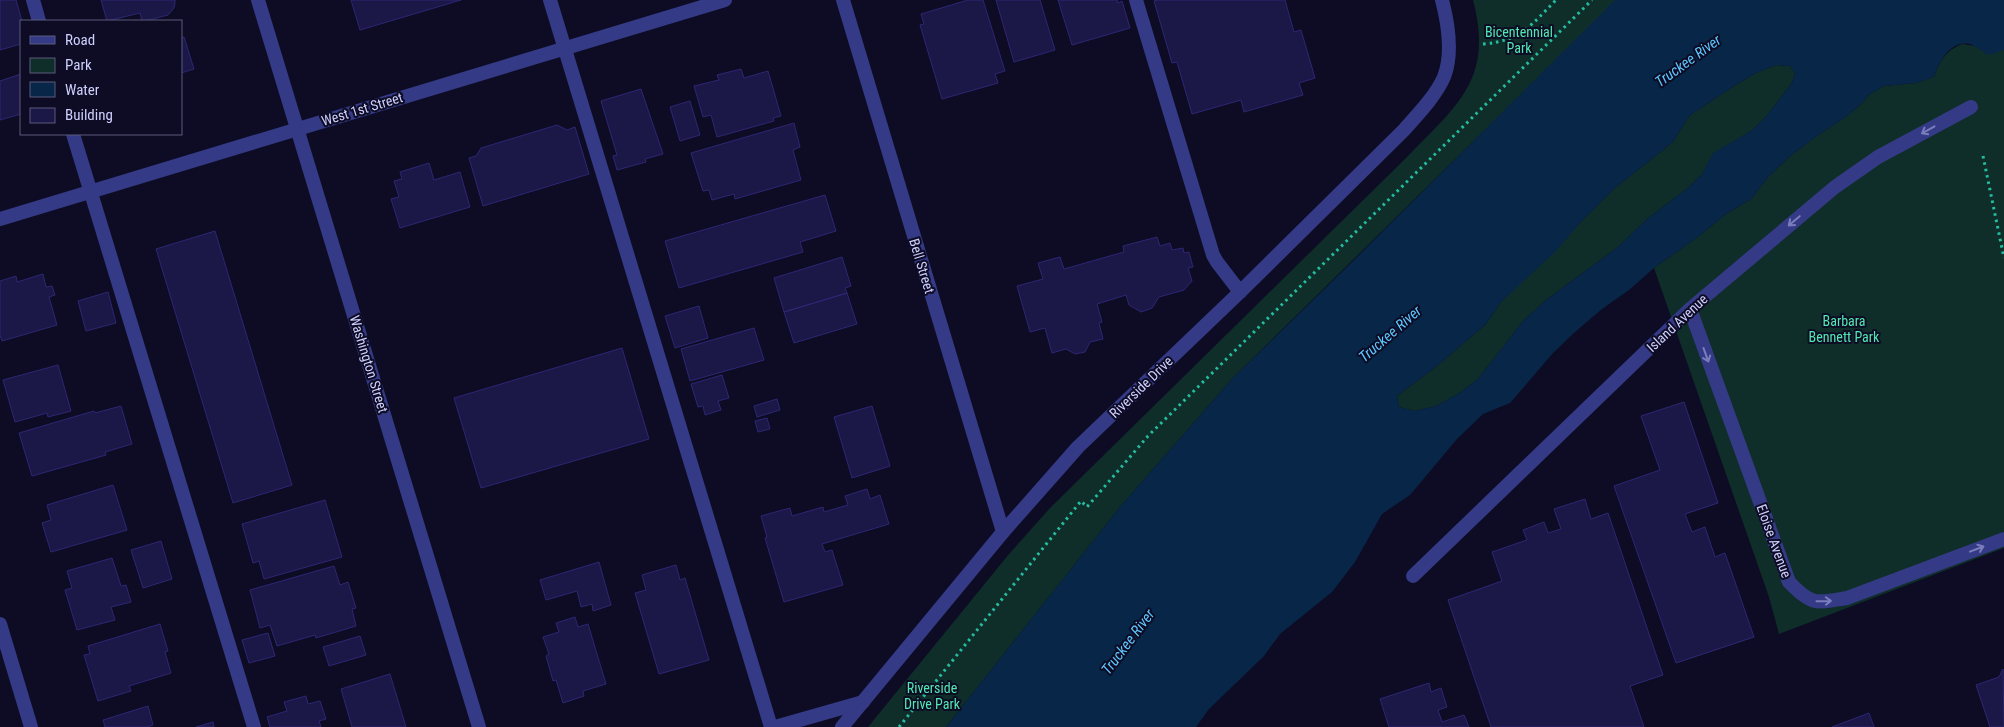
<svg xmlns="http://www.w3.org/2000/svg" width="2004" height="727" font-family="'Roboto Condensed',sans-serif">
<rect width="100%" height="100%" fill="#0d0c24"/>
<path fill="#0f2e29" d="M1473,0h144l-385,379 -112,128 -174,220h-78l141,-173 41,-46 356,-350c51,-53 88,-78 67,-158z
M1962,44l42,6v498l-225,86 -10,-37 -115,-329 41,-29 31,-25 25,-15 17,-22 21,-20 25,-19 33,-22 14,-12 9,-10 14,-8 32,-3 18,-6c6,-16 11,-26 28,-33z
M1776,65l14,1 5,7 -3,10 -27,35 -14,13 -37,22 -12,21 -13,13 -43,33 -28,27 -72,53 -23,21 -45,58 -20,15 -22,12 -21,5 -16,-4 -2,-11 40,-30 49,-42 15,-22 114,-114 58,-46 16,-26 48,-32 19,-11z"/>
<path fill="#082647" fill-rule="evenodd" d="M1615,0h389v50l-16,5c-6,-4 -12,-9 -18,-11 -20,-4 -31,18 -36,33l-18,6 -32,3 -14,8 -9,10 -14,12 -33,22 -25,19 -21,20 -17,22 -25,15 -31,25 -41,29 -25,22 -27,19 -27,23 -22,21 -43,50 -27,11 -26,25 -47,56 -28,19 -27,48 -23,30 -52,42 -16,22 -55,53 -13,18h-250l174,-220 112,-128 122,-119zM1776,65l14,1 5,7 -3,10 -27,35 -14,13 -38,22 -11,21 -13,13 -43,33 -28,27 -72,53 -23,21 -45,58 -20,15 -22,12 -21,5 -16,-4 -2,-11 40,-30 49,-42 15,-22 55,-51 23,-27 36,-36 58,-46 16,-26 48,-32 19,-11z"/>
<path fill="#1b1746" stroke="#2d2774" d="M0,0h16l6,21 -1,23 -21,6z
M101,0h74v3l-1,5 -6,7 -23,6h-3l-2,-8 -33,8z
M351,0h110l-101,30z
M968,0h15l22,71 -10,3 3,9 -56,16 -22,-74 4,-1 -3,-10z
M996,0h44l15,50 -41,12z
M1058,0h59l1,3 4,-2 8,27 -58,17z
M1157,0h128l9,32 7,-2 14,48 -16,5 4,12 -59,17 -3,-12 -49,14 -15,-52 -5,1 -18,-62z
M184,37l10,32 -13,4v-35z
M741,69l3,9 24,-7 13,45 -8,2 1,3 -57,16 -6,-22 -8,2 -9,-31 25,-6 -2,-5z
M21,74v40l-21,6v-39z
M641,89l22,65 -18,5 1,3 -29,8 -4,-14 4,-1 -16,-54z
M690,101l10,34 -20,6 -10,-34z
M794,123l6,24 -7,3 8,30 -66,19 -1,-5 -22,6 -3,-10 -6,1 -12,-38z
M557,125l10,5 8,-3 14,47 -106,32 -14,-48 7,-2 5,-8z
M429,163l5,17 26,-8 10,35 -70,21 -9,-29 8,-2 -5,-16 8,-2 -2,-7z
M825,195l11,36 -36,11 3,10 -124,36 -14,-47z
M215,231l77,254 -59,18 -77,-254z
M1157,237l3,9 10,-3 2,7 11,-2 1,5 5,-1 4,15 -5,1 4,13 -8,9 -25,7 -7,11 -11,4 -12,-7 -3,-10 -29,9 5,18 -3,1 4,16 -13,3 -5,10 -10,2 -9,-5 -14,4 -7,-25 -15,4 -13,-46 26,-7 -5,-16 22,-6 4,12 60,-17 -1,-6z
M842,257l9,29 -6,2 2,5 -63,19 -10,-34z
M43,274l3,13 6,-1 3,9 -6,2 8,28 -55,16 -2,-6v-54l16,-5 1,6z
M108,292l8,31 -30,8 -8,-30z
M847,293l10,31 -63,19 -10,-31z
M699,306l9,32 -33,10 -10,-32z
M754,328l10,32 -74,21 -9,-32z
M622,348l27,91 -168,49 -27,-90z
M58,365l13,46 -23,6 -1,-4 -32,9 -12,-42z
M722,375l7,23 -11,3 3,9 -16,5 -2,-9 -5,1 -7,-23z
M777,399l3,11 -23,7 -3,-11z
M1684,402l34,101 -33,11 7,18 13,-5 10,30 10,-4 29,84 -78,26 -62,-177 46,-16 -19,-54z
M121,406l11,38 -27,8 1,3 -74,21 -13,-43 75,-22 1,2z
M872,406l18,60 -38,12 -18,-61z
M767,418l3,11 -12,3 -3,-11z
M113,485l14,45 -76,22 -9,-29 9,-3 -4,-15z
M867,489l3,10 10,-4 9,29 -67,20 3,8 7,-2 11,35 -59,17 -19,-64 2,-1 -6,-21 29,-8 2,8 31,-9 1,5 24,-7 -3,-9z
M1585,499l6,20 17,-6 55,162 -33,11 14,41h-153l-43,-127 54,-19 -10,-29 35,-12 -4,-10 21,-8 4,11 13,-4 -7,-20z
M325,500l17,57 -78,22 -5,-18 -6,2 -11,-39z
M161,541l11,38 -29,9 -12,-38z
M112,558l9,28 5,-1 5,17 -20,5 4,13 -38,10 -12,-40 7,-2 -5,-17z
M599,562l12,43 -18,6 -1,-7 -11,3 -4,-16 -31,9 -6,-20z
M676,565l4,15 5,-2 24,82 -50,14 -24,-81 11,-3 -4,-15z
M334,566l6,19 8,-3 8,26 -4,1 4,17 -40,12 -1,-3 -38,11 -7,-21 -10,3 -10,-38z
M575,617l3,10 10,-3 18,60 -23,7 1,5 -21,7 -7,-23 -3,1 -7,-25 3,-2 -6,-17 16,-5 -3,-9z
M160,624l8,27 -3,1 6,21 -42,13 2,5 -33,10 -14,-46 6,-1 -2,-8z
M268,633l7,23 -26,7 -7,-23z
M360,636l6,19 -37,11 -6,-19z
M2003,669l1,58h-14l-14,-42 23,-8z
M390,674l16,53h-54l-11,-38z
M1429,683l2,9 10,-4 6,19 -9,3 4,12 22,-7 5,12h-80l-9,-28z
M306,696l2,8 12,-3 6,18 -7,2 2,6h-51l-3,-10 20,-6 -3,-9z
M148,706l5,19 -6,2h-42l-2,-7z
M1869,713l5,14h-42z
M213,722l1,5h-18z"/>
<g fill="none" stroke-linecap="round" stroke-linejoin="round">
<path stroke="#25bda2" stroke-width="3" stroke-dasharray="2.5 4" stroke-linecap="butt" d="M1483,44c38,-3 48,-19 73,-44
M1983,156l21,102
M899,727l182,-226 6,6 61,-71 444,-436"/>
<path stroke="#343a86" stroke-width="14" d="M33,0l6,21
M550,0l221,727
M1136,0l77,255 4,7 23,30
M73,134l181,593
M1690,309l99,273c23,24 27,21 58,16l157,-59
M1413,576l277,-267 145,-122 43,-30 93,-50"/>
<path stroke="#343a86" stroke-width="14" d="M258,0l221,727
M843,0l160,532
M0,624l31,103
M775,727l88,-25"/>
<path stroke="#343a86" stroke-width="14" d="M0,219l725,-219
M842,727l161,-195 75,-85 162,-155 164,-162c14,-16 31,-33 40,-53 9,-23 4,-54 -2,-77"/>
</g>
<defs><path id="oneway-shaft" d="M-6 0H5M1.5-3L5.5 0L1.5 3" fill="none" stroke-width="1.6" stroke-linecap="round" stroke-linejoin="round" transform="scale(1.25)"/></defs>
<g stroke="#7a7dbc">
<use href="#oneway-shaft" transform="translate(1928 130) rotate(151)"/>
<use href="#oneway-shaft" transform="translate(1794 221) rotate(140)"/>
<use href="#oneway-shaft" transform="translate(1706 355) rotate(70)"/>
<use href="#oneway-shaft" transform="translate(1977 549) rotate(-21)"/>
<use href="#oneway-shaft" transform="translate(1824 601) rotate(-1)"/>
</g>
<g text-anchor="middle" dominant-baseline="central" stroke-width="4" stroke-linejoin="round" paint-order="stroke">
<g font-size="14" fill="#52e8b1" stroke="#0d0c24">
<text x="1519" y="32">Bicentennial<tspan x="1519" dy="16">Park</tspan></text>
<text x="1844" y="321">Barbara<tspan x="1844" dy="16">Bennett Park</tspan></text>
<text x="932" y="688">Riverside<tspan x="932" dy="16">Drive Park</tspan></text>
</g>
<g font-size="14" fill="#cfcfff" stroke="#0d0c24">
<text transform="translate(362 109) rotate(-17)">West 1st Street</text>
<text transform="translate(922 266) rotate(73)">Bell Street</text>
<text transform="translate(1677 323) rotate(-43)">Island Avenue</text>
<text transform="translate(369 364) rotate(73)">Washington Street</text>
<text transform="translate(1141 387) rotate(-44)">Riverside Drive</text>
<text transform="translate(1774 541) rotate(70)">Eloise Avenue</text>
</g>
<g font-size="15" font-style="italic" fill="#5dc7ff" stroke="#0d0c24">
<text transform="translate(1688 61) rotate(-36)">Truckee River</text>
<text transform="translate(1390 334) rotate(-41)">Truckee River</text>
<text transform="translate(1128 642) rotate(-53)">Truckee River</text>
</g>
</g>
<rect x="20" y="20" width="162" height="115" fill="#0d0c24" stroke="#5b5a7c"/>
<rect x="30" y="36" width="25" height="8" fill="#343a86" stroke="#5b5a7c"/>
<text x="65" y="45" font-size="15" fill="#cfcfff">Road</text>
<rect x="30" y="58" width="25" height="15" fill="#0f2e29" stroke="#5b5a7c"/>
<text x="65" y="70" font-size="15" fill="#cfcfff">Park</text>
<rect x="30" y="82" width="25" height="15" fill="#082647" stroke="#5b5a7c"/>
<text x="65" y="95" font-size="15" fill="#cfcfff">Water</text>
<rect x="30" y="108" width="25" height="15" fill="#1b1746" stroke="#5b5a7c"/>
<text x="65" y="120" font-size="15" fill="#cfcfff">Building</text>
</svg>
